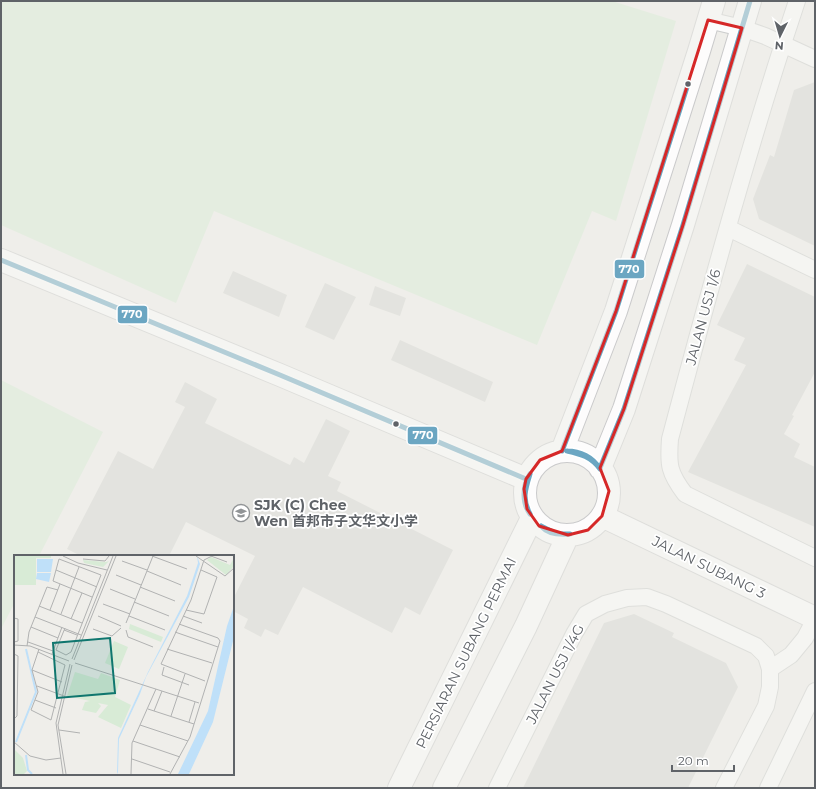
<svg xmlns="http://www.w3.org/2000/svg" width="816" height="789" font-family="Montserrat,'Noto Sans SC',sans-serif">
<rect width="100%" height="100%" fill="#efeeea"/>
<path fill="#d8ebd6" d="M1,1h611l64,20 -60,200 -24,-10 -55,134 -323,-134 -38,92 -175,-78z
M1,380l102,52 -64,124h-24v46l-14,27z"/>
<path fill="#d6d5d3" d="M815,82v164l-56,-27 -6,-20 17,-44 4,2 20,-67z
M747,264l68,33v75l-23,43 2,1 -10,18 16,10 -6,13 21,10v60l-127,-55 58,-107 -12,-5 11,-22 -28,-13z
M233,271l54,24 -8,22 -56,-24z
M325,283l31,14 -22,43 -29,-13z
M375,286l31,12 -6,18 -31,-11z
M400,340l93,42 -8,20 -94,-42z
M185,382l32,17 -12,24 85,42 4,-8 10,6 22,-44 24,12 -22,45 13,6 -4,9 116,59 -33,65 -15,-8 -13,26 -89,-46 -25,48 -13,-6 -4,8 -17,-9 4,-9 -15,-8v-12l22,-43 -69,-34 -17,34h-88l-14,-7 51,-98 35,18 32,-62 -10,-5z
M634,614l40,19 -2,4 54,26 12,24 -50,101h-165l81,-165z"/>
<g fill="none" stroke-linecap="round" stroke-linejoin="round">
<g stroke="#cbcccc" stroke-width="18">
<path id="street" d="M797,1c-48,144 -88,291 -127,438 -2,26 -1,34 15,55l130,64
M708,20l34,8 23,8 50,23
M728,228l87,42
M770,669l21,-14 14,-17 10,-19
M497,788l77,-154 12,-20 19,-10 22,-6 20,-1 19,7 90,42 10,10 4,13v18l-4,19 -42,82
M768,788l47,-97"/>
</g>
<g stroke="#cacacb" stroke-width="24">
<path id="secondary" d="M1,260l279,115 246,104
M525 493a42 42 0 1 1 84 0a42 42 0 1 1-84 0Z
M562,451l54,-140 83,-260 15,-50
M600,468l24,-59 59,-184 67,-224
M602,516l213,102
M399,788l133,-270
M444,788l82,-162 42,-91"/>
</g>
<use href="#street" stroke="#fdfcfc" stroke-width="16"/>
<use href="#secondary" stroke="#fdfcfc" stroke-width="22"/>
<g stroke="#fff" stroke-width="8">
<path id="bus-1" d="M1,260l279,115 246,104
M562,451l54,-140 72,-227
M567,451c14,3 24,6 33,18
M567,451c13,0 26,6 33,18
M600,468l24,-59 59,-184 67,-224
M530,474c-5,16 -8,25 0,40
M530,474c-8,12 -8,29 0,40
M541,526l16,8h13
M541,526c7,8 19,9 29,8"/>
</g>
<use href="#bus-1" stroke="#6ba6c2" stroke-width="5"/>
</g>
<path d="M0 0H816V789H0ZM708,20l34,8 -59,197 -59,184 -24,59 9,23 -7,25 -14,14 -20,5 -29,-9 -12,-17 -3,-20 2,-10 14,-19 22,-9 54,-140z" fill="#efeeea" fill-opacity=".55" fill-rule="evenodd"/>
<path fill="none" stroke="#d62828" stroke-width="3" stroke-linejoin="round" d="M708,20l34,8 -59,197 -59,184 -24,59 9,23 -7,25 -14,14 -20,5 -29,-9 -12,-17 -3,-20 2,-10 14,-19 22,-9 54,-140z"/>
<defs>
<g id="school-ring" transform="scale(0.9)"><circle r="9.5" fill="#fff" stroke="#919496" stroke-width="1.5"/><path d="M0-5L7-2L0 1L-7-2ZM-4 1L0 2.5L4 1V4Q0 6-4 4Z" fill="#919496"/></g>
</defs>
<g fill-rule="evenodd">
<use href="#school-ring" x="241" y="513"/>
</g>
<g fill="#5f6368" stroke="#fff" stroke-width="1.5">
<circle cx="688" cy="84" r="3.5"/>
<circle cx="396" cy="424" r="3.5"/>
</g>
<g text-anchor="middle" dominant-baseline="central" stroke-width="3.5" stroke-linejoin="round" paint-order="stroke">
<g font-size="14" fill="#5f6368" stroke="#fff">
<text transform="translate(703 317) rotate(-75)">JALAN USJ 1/6</text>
<text transform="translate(709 567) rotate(26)">JALAN SUBANG 3</text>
<text transform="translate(466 653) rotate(-64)">PERSIARAN SUBANG PERMAI</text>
<text transform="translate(555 674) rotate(-63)">JALAN USJ 1/4G</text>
</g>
<g font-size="14" font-weight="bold" fill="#5f6368" stroke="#fff" text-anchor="start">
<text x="254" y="505">SJK (C) Chee<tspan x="254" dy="16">Wen 首邦市子文华文小学</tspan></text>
</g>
</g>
<g transform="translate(14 555)">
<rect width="220" height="220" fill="#efeeea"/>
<path d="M0,1h37v2h-15v27h-22zM197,2l19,8 4,-7v8l-8,9 -19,-15zM69,5l23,2 3,-1 -6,6 -19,-4zM116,69l33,13 -2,5 -32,-13zM100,86l14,6 -9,22 -14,-6zM61,117l23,7 3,-6 19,7 -5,17 16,8 -10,23 -23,-11 10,-12 -10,-2 3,3 -5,7 -14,-3 3,-8 5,-1 -23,-5zM0,194l9,9 4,13 -3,3h-10z" fill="#d8ebd6"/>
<path d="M183,1l3,8 -11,33 -43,80 -6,17 -21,45 -1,33 -1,2 1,-36 30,-66 39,-76 11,-33zM23,4h16l-2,13h-14zM37,18l-2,9 -13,-3 1,-6zM220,51v31l-21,85 -24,52h-11l30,-63 19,-85z" fill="#bfe0f9"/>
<path fill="none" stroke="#bfe0f9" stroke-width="2" d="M2,187l20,-50 -10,-43M12,200l2,15 4,4"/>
<path fill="none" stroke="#b1b2b2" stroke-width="1" d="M49,1l15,7 29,7M138,1l35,13M182,1l29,20 9,-8M197,1l16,6M69,4l22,2 4,-5M108,6l25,9M42,15l41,17M133,16l34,14M102,20l25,10M126,32l35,14M96,34l25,10M120,47l35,14M89,49l27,10M25,51l43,17M36,55l10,-26M172,55l18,4 13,-37 -16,-7M47,59l18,-47M84,61l23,10M115,61l36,14M169,61l19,7M21,62l46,18M0,63l4,1v22l-4,1M57,64l11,-26M112,68l27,-67M17,72l27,11M51,73l-9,22 10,5 5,-3 30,-77 -42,-16 -6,22 39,16M79,74l19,7 9,-8M50,75l13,5M112,75l2,7 25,10M161,77l43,15M14,87l25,9M0,90l16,1 39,15M13,91l2,-14 18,-45 11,3M153,94l45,14M24,97l27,13 -14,55 -20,-10 7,-18 -6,-22 7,-21M0,99l4,2 -1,60 -3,3M38,99l10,-27M58,104l41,-103M60,105l42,-104M61,108l124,40M150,112l-2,8 27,10M18,115l30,12M191,126l-44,-17 30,-64 13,-40 8,-4M23,131l27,10M21,145l21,8M134,154l46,15M140,156l8,-20M157,161l14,-42M175,167l6,-20M126,170l48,16M45,175l21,3M119,186l47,16M0,187l16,14 16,4 15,-2M118,204l38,13M49,219l-7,-51 14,-59M52,219l-8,-49 14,-60M117,219l1,-31 24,-54M156,219l20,-37 30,-96 -2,-3 -39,-14"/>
<path fill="#0f766e" fill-opacity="0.15" stroke="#0f766e" stroke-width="2" d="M96,83l5,55 -58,5 -4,-55z"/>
<rect width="220" height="220" fill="none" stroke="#5f6368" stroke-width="2"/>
</g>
<g stroke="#fff" stroke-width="1.5">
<rect x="614" y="259" width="31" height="20" rx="4" fill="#6ba6c2"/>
<rect x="117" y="305" width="31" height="19" rx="4" fill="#6ba6c2"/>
<rect x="407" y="426" width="31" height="19" rx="4" fill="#6ba6c2"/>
</g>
<g font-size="11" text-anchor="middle" font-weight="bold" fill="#fff">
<text x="629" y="273">770</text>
<text x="132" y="318">770</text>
<text x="423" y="439">770</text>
</g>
<rect width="816" height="789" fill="none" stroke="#5f6368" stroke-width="4"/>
<g transform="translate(780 36) rotate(185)" stroke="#ffffff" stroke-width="3" paint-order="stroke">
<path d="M0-3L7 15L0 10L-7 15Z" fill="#5f6368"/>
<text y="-6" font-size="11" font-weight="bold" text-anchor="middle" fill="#5f6368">N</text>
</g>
<path d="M672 765v6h62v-6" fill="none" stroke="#5f6368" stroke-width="2"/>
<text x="678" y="765" font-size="12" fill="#5f6368" stroke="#ffffff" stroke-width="3" paint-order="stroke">20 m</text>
</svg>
